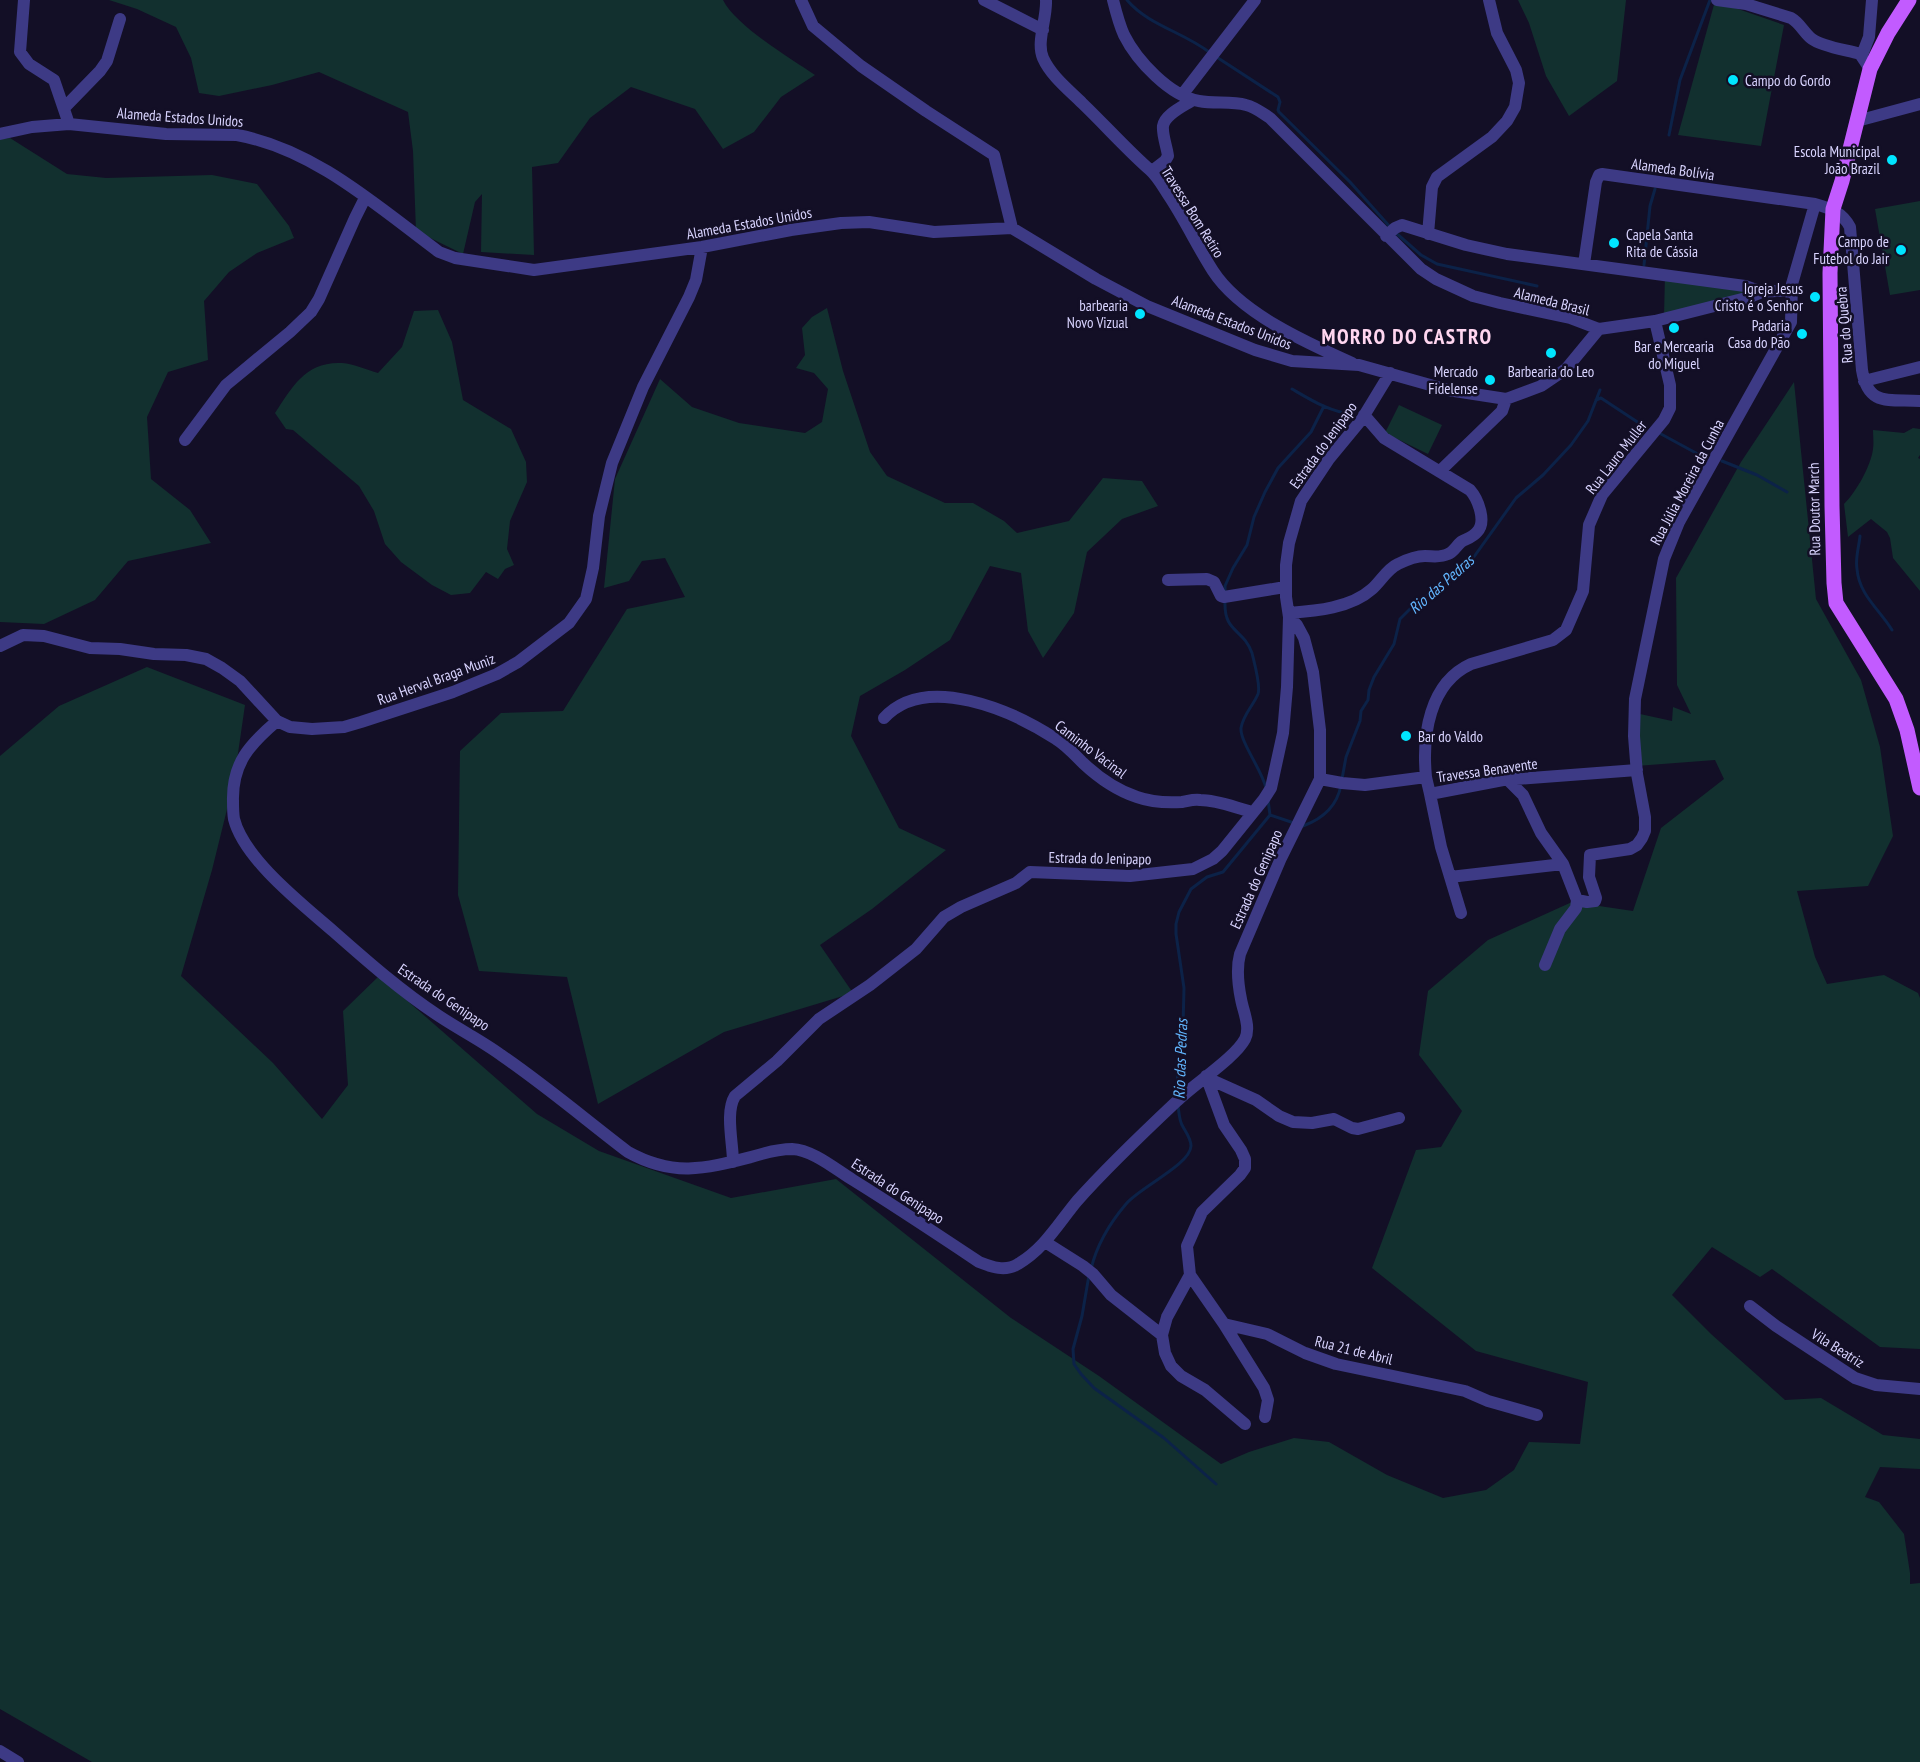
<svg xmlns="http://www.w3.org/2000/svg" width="1920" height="1762" font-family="'PT Sans Narrow',sans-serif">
<rect width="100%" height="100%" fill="#130f26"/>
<path fill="#12302f" d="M109,0h614c13,26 67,58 92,75l-34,22 -27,35 -31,17 -28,-40 -64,-22 -41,31 -32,45 -26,4 2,88 -53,-3 1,-58 -7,8 -12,52 -47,-23 -3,-80 -5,-39 -89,-40 -47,13 -53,11 -20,-3 -8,-35 -15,-31 -39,-18z
M1518,0h108l-9,81 -48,35 -23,-40 -17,-53z
M1715,1l69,24 -23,121 -83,-11z
M10,138l57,36 39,4 106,-3 45,9 32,42 5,12 -37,15 -28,19 -25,29 4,59 -40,12 -21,45 4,62 39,31 21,33 -83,18 -33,39 -51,24 -44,-2v-483z
M1920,201v89l-30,5 -15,-86z
M1665,275l80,11 3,9 -84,21z
M827,308l16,63 27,81 17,24 58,27h28l31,18 13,12 52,-12 34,-43 39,3 16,25 -36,13 -35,33 -13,61 -31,45 -15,-27 -7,-58 -31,-7 -40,74 -45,30 -45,26 -9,40 48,92 47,22 -74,59 -52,36 33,48 -129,39 -126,72 -31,-127 -88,-6 -21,-76 2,-144 41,-38 62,-2 64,-102 58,-12 -20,-39 -23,3 -13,20 -25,7 11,-109 45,-100 32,28 47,16 66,10 17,-11 6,-33 -14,-16 -18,-5 9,-13 -3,-27 10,-11z
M438,310l14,32 11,58 48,29 15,33 1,20 -17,39 -3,28 7,16 -9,4 -7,10 -12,-7 -16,21 -19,2 -19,-10 -31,-23 -16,-18 -11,-33 -15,-25 -66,-56 -7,-1 -11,-16c17,-26 31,-52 67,-50 12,1 25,7 36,10l24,-26 12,-36z
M1794,382l22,217 45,81 19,67 13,89 -25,50 -71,5 18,66 12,27 57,-9 34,18 2,5v351l-40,-2 -108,-78 -12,8 -48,-30 -40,48 39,39 74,66 36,-2 62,37 37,4v30l-40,-2 -15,30 14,5 25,32 6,39v11l10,-1v179h-1828l-92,-53v-953l59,-50 88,-39 98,38 -11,76 -22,89 -31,106 92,87 49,56 26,-34 -5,-74 36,-35 158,138 62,37 132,47 105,-19 175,139 88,58 122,88 28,-12 45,-14 35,4 58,33 56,23 43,-8 28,-20 15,-28 51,2 8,-62 -112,-31 -104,-83 44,-118 25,-3 21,-36 -43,-56 9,-64 60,-51 84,-38 61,9 28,-83 63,-49 -9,-19 -79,6 4,-52 32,7 1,-14 18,7 -14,-29 -1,-107 65,-116z
M1399,405l43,20 -14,29 -43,-21z
M1913,428l7,1v26l-2,3 2,1v132l-27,-33 -3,-20 -3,-6 -16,-13 -23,18 -4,-33c12,-12 27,-38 29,-55 1,-6 0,-13 0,-19l31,3z"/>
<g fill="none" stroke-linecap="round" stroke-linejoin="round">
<path stroke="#0c2248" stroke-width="3" d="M1127,0c21,25 56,32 82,52
M1215,56l63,41 2,5 -2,8 1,2 71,70 41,46
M1669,135l11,-55 30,-80
M1396,233l25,22 16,9 100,22
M1644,265l6,-59 5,-17
M1292,389c19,11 38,23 60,25
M1596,400l5,-2 44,29
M1661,434l46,25
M1722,461l35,14 30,17
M1860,536c-1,11 -5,22 -3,33 2,26 23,41 35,61
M1225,592v-6l8,-18 14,-23 7,-28 11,-25 13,-24 33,-36 13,-26
M1225,602c-1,31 18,26 27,51 2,9 9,33 6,41 -5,12 -15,21 -17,34 -1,14 21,42 25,60
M1342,779l4,-22 14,-36 1,-10 7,-11 1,-10 5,-13 20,-33 6,-25 16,-16 33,-22 22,-20 45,-63 27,-23 28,-30 17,-24 12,-31
M1270,815l24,8
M1300,825l3,1c19,-7 34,-19 38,-41
M1178,1094l-1,-31 6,-35 1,-40 -8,-54v-10l3,-12 12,-23 16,-12 16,-5 47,-57 -2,-15
M1091,1269c6,-25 18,-45 35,-65 14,-17 64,-39 65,-58 0,-8 -6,-15 -9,-21 -3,-6 -3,-13 -4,-19
M1089,1275l-7,41 -9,33 1,15 7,10 13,14 70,50 52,46"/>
<path stroke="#3d3a85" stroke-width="12" d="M24,0l-4,52 9,12 25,16 15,44
M801,0l12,26 48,40 65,45 68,44 18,73
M984,0l59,30
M1046,0c1,19 -10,42 -3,58 8,18 26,32 39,45 23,22 44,46 68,67 8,7 13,17 19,26 16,24 28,50 44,75 27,42 94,72 139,92
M1113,0c3,12 6,24 11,35 13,26 46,61 75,66 15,3 32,0 47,4 9,2 16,8 24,13l151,151 15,10 37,17 27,7 70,15 29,11 56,-8 95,-24 12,-5 30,-2
M1717,0l29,4 45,14c9,5 13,15 21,21 11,8 35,11 48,15l10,15
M1862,55l7,-18 3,-37
M1182,95l73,-95
M65,107l35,-36 7,-10 13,-42
M1857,121l63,-17
M0,134l32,-7 37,-3 97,10 71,1c77,14 140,71 202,117l16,6 79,12 168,-23 89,-17 50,-7 28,-1 65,10 78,-4 84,51 51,27 108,44 37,11 67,4 89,25 58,9 35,-13 25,-17 33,-40
M1152,171l13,-10 3,-5c-1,-9 -6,-21 -5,-30 2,-12 21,-20 30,-26
M1428,234l4,-47 5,-10 55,-40 15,-16 8,-14 4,-24 -3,-13 -19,-37 -8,-33
M1386,236l9,-8 7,-3 64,20 41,9 238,32 17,6
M1584,264l12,-82 3,-7 3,-1 213,30c15,4 27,8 35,23l12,143c6,37 27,29 58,31
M1864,381l56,-14
M185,440l41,-55 64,-53 21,-20 8,-13 36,-81 10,-20
M1440,471l62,-60 4,-12
M1168,580l39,-1 7,3 7,14 3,1 61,-10
M1289,613c27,-2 62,-5 83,-24 9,-8 15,-20 26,-25 8,-4 18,-8 27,-8 8,0 15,2 23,-2 6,-2 8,-8 13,-12 5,-3 12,-5 16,-10 10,-10 1,-33 -7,-42l-86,-52 -20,-23
M0,646l23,-11 21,1 46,12 30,1 34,5 32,1 20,4 16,9 18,13 37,40 13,6 22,2 32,-2 17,-5 92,-30 44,-18 21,-12 51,-39 17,-24 7,-31 6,-52 13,-53 31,-76 46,-90 7,-17 6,-33
M884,718c42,-46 129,-7 172,21 10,6 19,16 27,24 16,15 33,27 54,34 14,5 30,6 45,5 6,-1 12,-3 18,-2 18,0 36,8 53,12
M277,721c-27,23 -45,42 -44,80 0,6 0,12 1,18 10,40 68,85 99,112 34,30 68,60 106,85 21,14 43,25 62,39 44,30 85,65 127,97 45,25 76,17 123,5 13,-4 27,-8 41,-8 21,1 43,20 61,31 42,26 84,54 126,82 13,5 26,10 39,2 26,-15 40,-40 59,-63 31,-35 66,-68 100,-100 17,-17 58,-43 68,-62 6,-12 -2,-28 -4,-40 -3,-15 -5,-30 -1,-45l41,-96 39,-79v-49l-7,-58 -9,-34 -7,-13 -8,-8
M1426,777c-4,-41 3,-94 45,-113l82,-24 13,-10 17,-39 6,-66 13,-30 62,-75 6,-12v-23l-15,-64
M1320,779l22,4 23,2 61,-8 4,17 73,-14 134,-10
M1508,780l15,15 18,38 22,31 14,36 -1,8 -16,21 -15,36
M1430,794l11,53 20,66
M1450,877l113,-13
M1577,900l10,2 8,-1 1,-3 -7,-21 1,-22 40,-6 7,-4 5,-7 3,-7v-14l-8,-43 -3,-38 1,-37 29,-140 15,-37 112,-200 1,-38 23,-80
M1206,1076l18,49 17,25 4,9v9l-5,7 -38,37 -15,34 3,29 34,49 43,10 38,19 31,11 129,27 23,10 49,14
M1207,1078l49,22 23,16 14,6 19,1 22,-4 18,9 6,1 41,-11
M733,1162c0,-19 -8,-50 2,-66l42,-35 42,-42 51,-34 46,-36 28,-32 17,-10 55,-24 14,-11 100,4 63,-7 20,-10 9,-8 42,-52 7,-11 12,-55 4,-46 2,-70 -3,-20v-32l3,-22 12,-42 28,-42 33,-40 28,-46
M1045,1242l38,24 10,8 18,21 51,40
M1190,1275l-23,42 -5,18 3,18 6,13 10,10 24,14 40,34
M1750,1306l26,20 79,52 21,7 44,4
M1224,1324l40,64 4,12 -3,17
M0,1751l18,11"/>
<path stroke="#c25bff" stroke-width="15" d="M1909,0l-21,33 -18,36 -28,112 -9,28 -3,64 2,233 2,77 2,20 60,96 11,31 13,58"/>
</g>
<g fill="#00e5ff" stroke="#130f26" stroke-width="2">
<circle cx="1733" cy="80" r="6"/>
<circle cx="1892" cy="160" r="6"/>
<circle cx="1614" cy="243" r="6"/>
<circle cx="1901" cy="250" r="6"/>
<circle cx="1815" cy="297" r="6"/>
<circle cx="1140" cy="314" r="6"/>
<circle cx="1674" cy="328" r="6"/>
<circle cx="1802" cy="334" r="6"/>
<circle cx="1551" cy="353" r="6"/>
<circle cx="1490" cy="380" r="6"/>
<circle cx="1406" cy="736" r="6"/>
</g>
<g text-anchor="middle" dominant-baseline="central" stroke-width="5" stroke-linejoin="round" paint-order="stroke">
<g font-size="15" fill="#d9d4ff" stroke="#130f26" text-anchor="end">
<text x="1745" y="80" text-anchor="start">Campo do Gordo</text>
<text x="1880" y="151">Escola Municipal<tspan x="1880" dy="17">João Brazil</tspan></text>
<text x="1626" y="234" text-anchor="start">Capela Santa<tspan x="1626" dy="17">Rita de Cássia</tspan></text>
<text x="1889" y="241">Campo de<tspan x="1889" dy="17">Futebol do Jair</tspan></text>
<text x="1803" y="288">Igreja Jesus<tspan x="1803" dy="17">Cristo é o Senhor</tspan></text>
<text x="1128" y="305">barbearia<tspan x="1128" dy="17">Novo Vizual</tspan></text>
<text x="1790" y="325">Padaria<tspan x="1790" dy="17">Casa do Pão</tspan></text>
<text x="1674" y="346" text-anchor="middle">Bar e Mercearia<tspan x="1674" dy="17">do Miguel</tspan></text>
<text x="1478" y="371">Mercado<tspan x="1478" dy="17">Fidelense</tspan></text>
<text x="1551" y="371" text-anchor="middle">Barbearia do Leo</text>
<text x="1418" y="736" text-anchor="start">Bar do Valdo</text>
</g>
<g font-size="15" fill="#d9d4ff" stroke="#130f26">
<text transform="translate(180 117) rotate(4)">Alameda Estados Unidos</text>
<text transform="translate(1673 169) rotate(8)">Alameda Bolívia</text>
<text transform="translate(1193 212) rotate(58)">Travessa Bom Retiro</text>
<text transform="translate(749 223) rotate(-10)">Alameda Estados Unidos</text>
<text transform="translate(1552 301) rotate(14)">Alameda Brasil</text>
<text transform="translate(1232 322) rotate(21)">Alameda Estados Unidos</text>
<text transform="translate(1844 325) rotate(-95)">Rua do Quebra</text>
<text transform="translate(1323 445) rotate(-54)">Estrada do Jenipapo</text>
<text transform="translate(1616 457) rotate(-52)">Rua Lauro Muller</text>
<text transform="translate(1687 482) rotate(-62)">Rua Júlia Moreira da Cunha</text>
<text transform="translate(1814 509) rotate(-91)">Rua Doutor March</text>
<text transform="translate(436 679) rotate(-20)">Rua Herval Braga Muniz</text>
<text transform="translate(1091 749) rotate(37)">Caminho Vacinal</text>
<text transform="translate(1487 770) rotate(-8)">Travessa Benavente</text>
<text transform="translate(1100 858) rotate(1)">Estrada do Jenipapo</text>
<text transform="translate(1256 879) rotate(-66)">Estrada do Genipapo</text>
<text transform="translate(444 997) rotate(34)">Estrada do Genipapo</text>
<text transform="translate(898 1191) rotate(33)">Estrada do Genipapo</text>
<text transform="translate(1838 1348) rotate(32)">Vila Beatriz</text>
<text transform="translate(1354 1350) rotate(14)">Rua 21 de Abril</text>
</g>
<g font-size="16" font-style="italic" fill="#62b6ff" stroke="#130f26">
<text transform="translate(1441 584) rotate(-41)">Rio das Pedras</text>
<text transform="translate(1180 1059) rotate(-88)">Rio das Pedras</text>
</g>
<g font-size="21" font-weight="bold" letter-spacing="1.5" fill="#ffd6f0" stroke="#130f26">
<text x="1407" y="336">MORRO DO CASTRO</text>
</g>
</g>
</svg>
